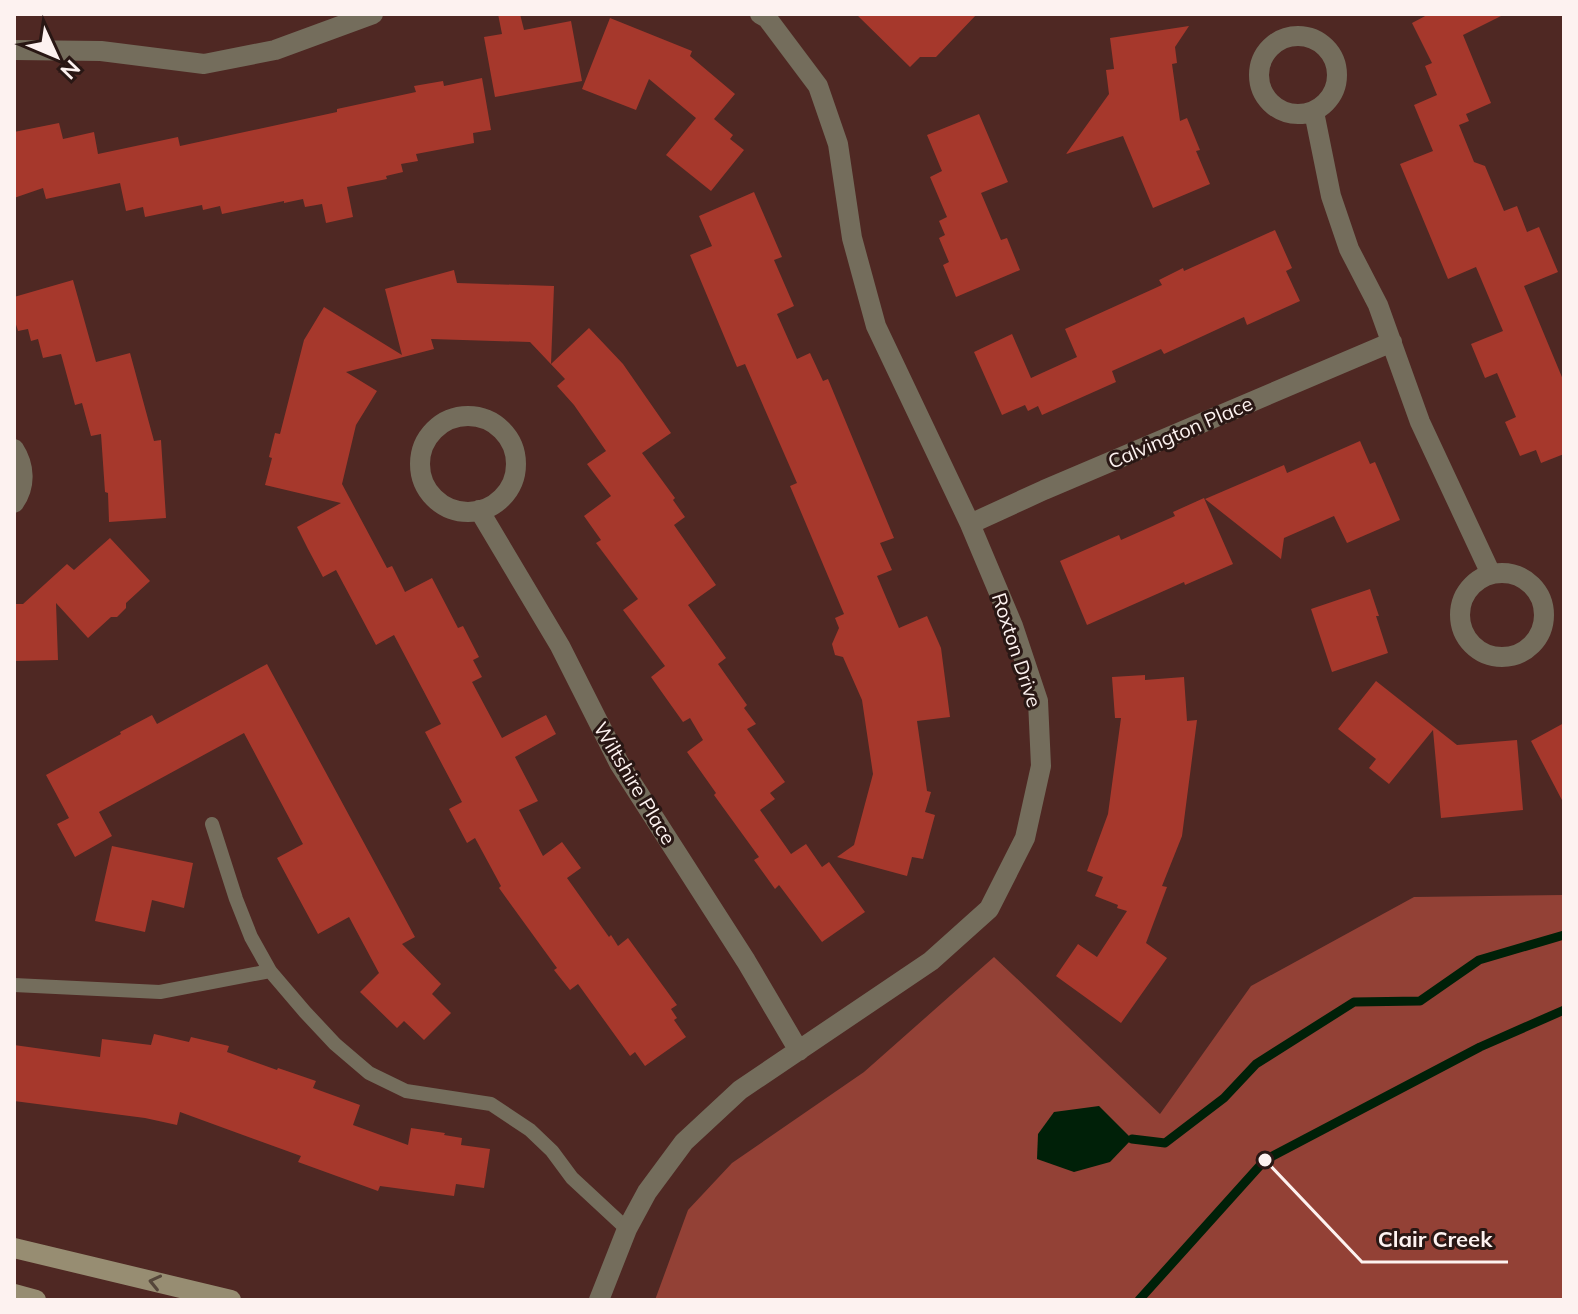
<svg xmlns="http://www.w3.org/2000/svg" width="1578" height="1314" font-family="Mulish,sans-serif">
<rect width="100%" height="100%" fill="#4f2823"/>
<path fill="#934136" d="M1564,895v405h-909l33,-90 44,-47 132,-91 130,-115 166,157 91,-128 163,-89z"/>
<path fill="#002008" d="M1099,1106l33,33 -22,23 -36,10 -37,-13 1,-25 16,-22z"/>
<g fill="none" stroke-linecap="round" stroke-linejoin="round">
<path stroke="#002008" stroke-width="9" d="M1132,1139l33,4 59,-45 32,-34 98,-62 66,-1 59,-41 85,-25
M1139,1300l126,-140 215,-113 84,-37"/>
</g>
<path fill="#a6382c" d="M498,14h22l4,16 47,-9 11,60 -87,16 -11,-60 18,-3z
M856,14h121l-41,43h-16l-10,10z
M1429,14h76l-42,21 28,68 -25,11 3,7 -10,4 15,37 11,4 19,45 13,-5 10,26 12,-5 19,45 -34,14 40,96v72l-23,9 -5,-13 -16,6 -15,-34 11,-5 -19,-44 -12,5 -14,-34 32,-13 -27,-64 -28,12 -48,-115 33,-13 -19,-46 23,-10 -12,-29 7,-3 -20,-40z
M610,18l82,33 -2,5 45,38 -21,25 19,16 -3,4 14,11 -33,41 -45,-36 30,-37 -47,-39 -13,31 -54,-21z
M1189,26l-14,21 2,16 -5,1 8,57 7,-3 13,32 -4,1 14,33 -57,24 -30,-72 -57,18 43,-60 -3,-24 8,-1 -4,-31z
M482,78l9,52 -18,3 1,10 -58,11 2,7 -17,3 2,8 -17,4 1,3 -40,8 6,30 -27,6 -4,-19 -17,3 -2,-8 -19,4v-2l-62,13 -2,-8 -17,4 -1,-5 -57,12 -2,-10 -17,4 -6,-28 -74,16 -3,-11 -29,10v-66l45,-9 4,16 31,-7 4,22 80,-17 2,9 157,-34v-3l79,-17 -2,-6 29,-5 1,5z
M979,114l29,68 -27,11 20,47 6,-2 13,32 -64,27 -13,-32 6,-3 -10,-24 6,-3 -6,-14 8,-4 -17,-40 12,-6 -15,-36z
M754,192l28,65 -8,3 20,46 -17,8 20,45 13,-6 13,28 5,-2 66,159 -14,5 12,27 -15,6 22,52 28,-12 14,32 9,69 -33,4 10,70 4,1 -6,20 10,3 -12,44 -11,-2 -5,19 -70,-19 17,-12 19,-71 -11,-74 -19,-43 -8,-2 -3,-11 7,-16 -4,-10 9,-4 -54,-128 7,-3 -52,-119 -8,3 -47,-112 22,-9 -13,-30z
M1275,230l17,38 -6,3 14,30 -53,24 -3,-8 -80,37 -3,-5 -49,22 4,11 -74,33 -4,-9 -10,5 -3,-6 -23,10 -28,-63 38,-18 19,44 46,-21 -12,-28 97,-44 -3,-5 24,-12 1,3z
M454,270l3,13 97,3 -3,78 38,-36 34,36 48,69 -29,20 33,45 -2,2 12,17 -11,8 42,60 -28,20 38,53 -8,6 29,41 -3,3 12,16 -9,5 38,53 -15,11 5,6 -15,11 31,44 15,-10 16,23 7,-5 36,50 -43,30 -43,-57 -4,4 -21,-29 5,-3 -45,-62 2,-2 -29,-41 16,-12 -13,-22 -7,4 -32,-45 14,-11 -42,-56 15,-11 -42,-56 5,-3 -17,-24 27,-20 -24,-32 19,-13 -32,-46 -17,-19 8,-7 -35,-37 -99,-3 3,10 -88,23 31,19 -21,34 -14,59 45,84 5,-2 13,26 27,-14 26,50 5,-2 16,31 -6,3 9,17 -10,5 30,56 44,-23 10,19 -41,23 23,44 -19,9 24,46 19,-14 19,26 -14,10 42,59 2,-2 7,11 10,-8 49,67 -6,4 6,9 -3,2 12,17 -41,29 -10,-14 -5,4 -52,-72 -8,6 -16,-20 3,-2 -58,-80 2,-2 -26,-48 -8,5 -18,-34 13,-7 -37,-70 16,-8 -47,-89 -18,10 -40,-75 -13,7 -15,-28 -11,-22 44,-24 -76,-18 7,-27 -3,-1 6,-24 5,1 24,-94 20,-33 78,48 -17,-66z
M73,280l23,82 34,-9 24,88 7,-1 5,78 -57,4 -1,-29 -3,-1 -4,-58 -10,2 -9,-33 -7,2 -14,-51 -18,4 -5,-19 -7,2 -3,-12 -10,2 -4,-13v-21z
M1360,441l10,23 5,-2 25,58 -53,23 -13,-27 -50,22 -3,21 -76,-60 79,-34 3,8z
M1204,498l29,66 -48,21 -1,-3 -97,43 -27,-64 59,-26 2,5 54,-24 -2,-4z
M110,538l40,43 -24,22v5l-9,9h-6l-23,21 -32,-35 2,57 -44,1v-57h9l44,-40 7,6z
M1370,589l9,27h-3l12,37 -56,19 -21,-63z
M267,664l148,273 -13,7 39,40 -9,10 19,19 -27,27 -20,-19 -7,7 -37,-36 19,-19 -30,-56 -31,17 -41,-76 26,-14 -59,-111 -145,79 13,24 -37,21 -18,-33 12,-6 -23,-43 75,-41 -1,-2 32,-17 5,9z
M1145,675v5l39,-3 3,44 10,-1 -15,116 -20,50 5,1 -21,56 21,15 -46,65 -65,-47 22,-32 19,13 30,-46 -10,-3 1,-3 -23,-9 8,-19 -16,-6 21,-57 13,-96h-6l-3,-41z
M1376,681l81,64 60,-5 6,70 -82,8 -8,-88 -44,54 -20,-16 7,-9 -38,-30z
M1564,723v81l-33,-63z
M112,846l81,17 -9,45 -32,-8 -7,32 -50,-11z
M154,1034l35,8 2,-5 38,9 -2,6 50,18 1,-2 38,13 -3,7 47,17 -7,20 55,20 3,-17 34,5 -1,2 18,3 -1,7 29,4 -6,39 -28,-4 -2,12 -74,-10 -2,5 -80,-29 3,-6 -121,-44 -3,13 -32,-7 -131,-17v-56l86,12 2,-18 49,6z"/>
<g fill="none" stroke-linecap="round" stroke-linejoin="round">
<path stroke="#746d5c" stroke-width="14" d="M212,824l24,75 15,38 19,34 35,41 30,32 34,29 37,18 85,13 39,26 22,21 20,27 55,51
M14,985l146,7 110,-21"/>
<path stroke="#746d5c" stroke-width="20" d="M1259 75a39 39 0 1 1 78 0a39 39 0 1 1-78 0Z
M14,50l87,1 103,13 71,-14 98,-36
M1314,112l17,84 18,53 29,56 42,117 71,152
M420 464a48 48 0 1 1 96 0a48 48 0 1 1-96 0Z
M14,449c11,17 12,37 0,54
M479,510l81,136 59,117 127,198 53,90
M970,524l74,-34 348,-148
M1460 615a42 42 0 1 1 84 0a42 42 0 1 1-84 0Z
M599,1300l28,-71 20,-37 37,-50 56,-52 191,-129 58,-52 36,-71 16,-72 -3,-65 -25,-75 -43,-102 -94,-198 -24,-88 -14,-94 -20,-58 -51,-68 -7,-4"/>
<path stroke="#978d72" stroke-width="20" d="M14,1248l217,52
M14,1294l22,6"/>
</g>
<defs><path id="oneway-chevron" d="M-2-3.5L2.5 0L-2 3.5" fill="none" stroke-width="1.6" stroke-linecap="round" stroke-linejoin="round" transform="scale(2)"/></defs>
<use stroke="#55463a" href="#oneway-chevron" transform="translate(155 1282) rotate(-167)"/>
<g text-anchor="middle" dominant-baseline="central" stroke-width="6" stroke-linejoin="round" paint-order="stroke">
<g font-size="20" fill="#fdf2f0" stroke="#291714">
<text transform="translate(1180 432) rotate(-23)">Calvington Place</text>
<text transform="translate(1017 650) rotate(72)">Roxton Drive</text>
<text transform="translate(635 783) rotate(59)">Wiltshire Place</text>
</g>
</g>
<path fill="none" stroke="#fdf2f0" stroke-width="3" d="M1265 1160L1362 1262H1508"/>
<circle fill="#fdf2f0" stroke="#291714" stroke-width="3" cx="1265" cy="1160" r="8"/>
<g font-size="22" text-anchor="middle" font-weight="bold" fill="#fdf2f0" stroke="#291714" stroke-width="6" stroke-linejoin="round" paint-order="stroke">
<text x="1435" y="1247">Clair Creek</text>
</g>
<rect width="1578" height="1314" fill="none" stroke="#fdf2f0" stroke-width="32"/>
<g transform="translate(56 56) rotate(134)" stroke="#291714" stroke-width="6" paint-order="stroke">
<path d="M0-6L14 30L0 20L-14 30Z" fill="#fdf2f0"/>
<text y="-12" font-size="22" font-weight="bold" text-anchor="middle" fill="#fdf2f0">N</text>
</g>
</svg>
